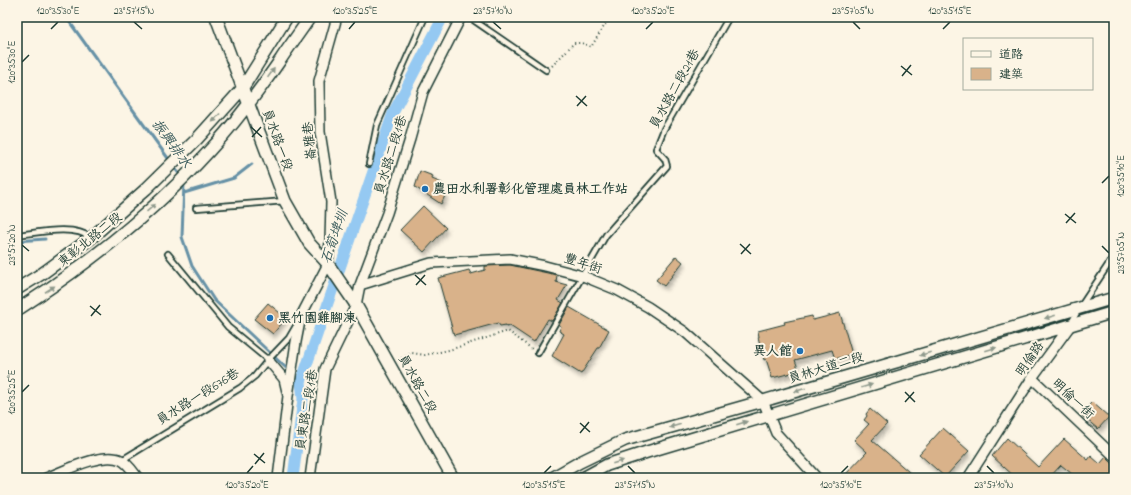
<svg xmlns="http://www.w3.org/2000/svg" width="1131" height="495" font-family="'Indie Flower','LXGW WenKai TC',sans-serif">
<defs>
<filter id="shadow"><feDropShadow dx="2" dy="4" stdDeviation="2" flood-color="#0004"/></filter>
</defs>
<rect width="100%" height="100%" fill="#fcf5e5"/>
<filter id="ink" filterUnits="userSpaceOnUse"><feTurbulence type="fractalNoise" baseFrequency=".025" numOctaves="2"/><feDisplacementMap in="SourceGraphic" scale="8" xChannelSelector="R" yChannelSelector="G"/><feConvolveMatrix kernelMatrix="1 2 1 2 8 2 1 2 1" color-interpolation-filters="sRGB"/></filter>
<g filter="url(#ink)">
<g fill="none" stroke-linecap="round" stroke-linejoin="round">
<path stroke="#6691a6" stroke-width="3" d="M66,17l104,144
M173,166l8,10
M184,182l-2,55 10,29 22,34 87,82
M184,193l50,-15 18,-14
M17,241l28,-2"/>
<path stroke="#95c9f2" stroke-width="11" d="M293,478l10,-79 -2,-17 92,-269 50,-96"/>
</g>
<path fill="#d9b28a" stroke="#1f3d34" filter="url(#shadow)" d="M420,171l13,5 -1,3 10,4 -3,8 7,3 -5,10 -26,-17z
M423,206l23,22 -22,24 -24,-22z
M676,256l7,6 -19,24 -8,-6z
M510,265l47,10 -1,7 11,3 -9,15 5,3 -11,18 -4,-2 -14,23 -24,-16 -4,1v-2l-6,1 -2,-3 -44,12 -16,-57 31,-8 2,4 14,-4v-4z
M268,303l18,15 -13,16 -19,-15z
M569,307l40,23 -10,18h-1l-17,26 -29,-18 12,-22 -5,-3 2,-5 -2,-1z
M840,313l12,41 -17,5 -3,-9 -37,10 4,11 -27,7 -6,-19 -2,1 -6,-23h1l-1,-6 27,-7 -1,-2 28,-6 1,4z
M1092,402l17,15 -11,12 -18,-15z
M870,409l17,15 -15,16 44,38h-74l25,-26 -13,-12 15,-16 -5,-4 3,-4 -1,-2z
M943,428l26,23 -24,26 -26,-23z
M1007,438l31,29 26,-28 24,21 3,-4 9,8 6,-7 8,8v13h-37l-16,-13 -12,13h-33l-24,-22z"/>
<g fill="none" stroke-linecap="round" stroke-linejoin="round">
<g stroke="#1f3d34" stroke-width="8">
<path id="service" d="M469,17l77,53
M369,164l8,-39 48,-108
M196,208l89,-7
M17,235c20,-2 57,-11 74,3
M168,254l60,73 40,33
M1071,323l8,-14 35,-53
M538,353l68,-118 61,-69 -2,-7 -9,-10 8,-20 65,-112
M122,460l118,-72 15,-12 13,-16 21,-22 7,-12"/>
</g>
<g stroke="#1f3d34" stroke-width="12">
<path id="minor" d="M360,285l71,-22 79,-4 35,7 38,10 34,14 31,17 37,25 78,69 13,32 41,45
M268,360l16,19 4,17 -10,82
M1032,378l82,78
M288,396l8,-54 5,-26 27,-52 2,-23 1,-39 -11,-70 -1,-51 18,-64
M46,478c18,-7 57,-27 75,-18 7,3 13,13 17,18
M310,478l15,-109 31,-64 4,-20 27,-72 23,-74 13,-47 38,-75
M968,478l64,-100 38,-52"/>
</g>
<g stroke="#1f3d34" stroke-width="14">
<path id="tertiary" d="M216,17l69,184 24,42 19,21 28,41 97,173
M17,289l26,-16 48,-35 55,-49 51,-50 45,-50 45,-72
M17,310c70,-45 137,-98 193,-160 26,-28 49,-59 71,-91 9,-14 20,-28 29,-42
M552,478l28,-16 45,-22 138,-39 351,-103
M583,478l24,-13 40,-13 467,-140"/>
</g>
<path stroke="#1f3d34" stroke-width="2" stroke-dasharray="1 3" stroke-linecap="butt" d="M552,66l22,-23h8l9,4 19,-30
M398,360l14,-7 13,2 24,-5 59,-19 24,18"/>
<use href="#service" stroke="#fcf5e5" stroke-width="4.5"/>
<use href="#minor" stroke="#fcf5e5" stroke-width="9"/>
<use href="#tertiary" stroke="#fcf5e5" stroke-width="11"/>
</g>
<defs><path id="oneway-solid" d="M-6-.8H1V-3.2L6.5 0L1 3.2V.8H-6Z"/></defs>
<g fill="#8e998c">
<use href="#oneway-solid" transform="translate(271 73) rotate(-55)"/>
<use href="#oneway-solid" transform="translate(216 118) rotate(132)"/>
<use href="#oneway-solid" transform="translate(151 208) rotate(-41)"/>
<use href="#oneway-solid" transform="translate(50 289) rotate(-33)"/>
<use href="#oneway-solid" transform="translate(1050 317) rotate(164)"/>
<use href="#oneway-solid" transform="translate(991 349) rotate(-16)"/>
<use href="#oneway-solid" transform="translate(925 354) rotate(164)"/>
<use href="#oneway-solid" transform="translate(867 386) rotate(-17)"/>
<use href="#oneway-solid" transform="translate(800 390) rotate(163)"/>
<use href="#oneway-solid" transform="translate(742 423) rotate(-17)"/>
<use href="#oneway-solid" transform="translate(675 426) rotate(164)"/>
<use href="#oneway-solid" transform="translate(618 462) rotate(-18)"/>
</g>
</g>
<path fill="none" stroke="#1f3d34" stroke-width="1.5" d="M134,22l8,7M493,22l8,7M853,22l7,7M51,29l7,-7M349,29l6,-7M646,29l7,-7M943,29l7,-7M22,62l7,-7M901,66l11,9M902,76l9,-11M576,96l11,10M577,106l9,-10M251,127l11,10M252,137l9,-10M1102,183l7,-7M1065,214l11,9M1066,223l9,-10M740,244l11,10M22,245l7,6M1102,246l7,7M741,254l9,-10M415,275l11,10M416,285l9,-10M90,306l11,9M91,316l9,-11M22,392l7,-7M905,392l10,10M905,402l9,-10M580,423l10,9M580,433l9,-11M254,454l11,9M255,464l9,-11M628,466l7,7M987,466l7,7M247,473l6,-7M544,473l7,-7M841,473l7,-7"/>
<g fill="#1f6fb2" stroke="#fcf5e5" stroke-width="1.5">
<circle cx="425" cy="189" r="4"/>
<circle cx="270" cy="318" r="4"/>
<circle cx="800" cy="351" r="4"/>
</g>
<g text-anchor="middle" dominant-baseline="central" stroke-width="4" stroke-linejoin="round" paint-order="stroke">
<g font-size="13" fill="#1f3d34" stroke="#fcf5e5">
<text transform="translate(675 89) rotate(-61)">員水路二段21巷</text>
<text transform="translate(277 140) rotate(70)">員水路一段</text>
<text transform="translate(310 141) rotate(-96)">崙雅巷</text>
<text transform="translate(391 155) rotate(-73)">員水路二段1巷</text>
<text transform="translate(90 240) rotate(-39)">東彰北路二段</text>
<text transform="translate(583 264) rotate(18)">豐年街</text>
<text transform="translate(1030 359) rotate(-55)">明倫路</text>
<text transform="translate(826 368) rotate(-17)">員林大道二段</text>
<text transform="translate(417 384) rotate(61)">員水路二段</text>
<text transform="translate(198 397) rotate(-32)">員水路一段676巷</text>
<text transform="translate(1073 399) rotate(43)">明倫一街</text>
<text transform="translate(307 410) rotate(-81)">員東路二段1巷</text>
</g>
<g font-size="13" font-weight="bold" fill="#1f3d34" stroke="#fcf5e5" text-anchor="start">
<text x="433" y="189">農田水利署彰化管理處員林工作站</text>
<text x="278" y="318">黑竹園雞腳凍</text>
<text x="792" y="351" text-anchor="end">異人館</text>
</g>
<g font-size="14" font-style="italic" fill="#37595a" stroke="#fcf5e5">
<text transform="translate(171 144) rotate(54)">振興排水</text>
<text transform="translate(335 237) rotate(-71)">石筍埤圳</text>
</g>
</g>
<rect width="1131" height="495" fill="none" stroke="#fcf5e5" stroke-width="44"/>
<rect x="963" y="38" width="130" height="52" fill="#fcf5e5" stroke="#a4ab9e"/>
<rect x="971" y="51" width="20" height="6" fill="#fcf5e5" stroke="#a4ab9e"/>
<text x="999" y="58" font-size="12" fill="#1f3d34">道路</text>
<rect x="971" y="68" width="20" height="12" fill="#d9b28a" stroke="#a4ab9e"/>
<text x="999" y="78" font-size="12" fill="#1f3d34">建築</text>
<rect x="22" y="22" width="1087" height="451" fill="none" stroke="#1f3d34" stroke-width="1.5"/>
<g font-size="10" text-anchor="middle" fill="#1f3d34">
<text x="58" y="14">120°35'30"E</text>
<text x="134" y="14">23°57'15"N</text>
<text x="355" y="14">120°35'25"E</text>
<text x="493" y="14">23°57'10"N</text>
<text x="653" y="14">120°35'20"E</text>
<text x="853" y="14">23°57'05"N</text>
<text x="950" y="14">120°35'15"E</text>
<text transform="translate(11 62) rotate(-90)" y="4">120°35'30"E</text>
<text transform="translate(1120 176) rotate(-90)" y="4">120°35'10"E</text>
<text transform="translate(11 245) rotate(-90)" y="4">23°57'20"N</text>
<text transform="translate(1120 253) rotate(-90)" y="4">23°57'05"N</text>
<text transform="translate(11 392) rotate(-90)" y="4">120°35'25"E</text>
<text x="247" y="488">120°35'20"E</text>
<text x="544" y="488">120°35'15"E</text>
<text x="635" y="488">23°57'15"N</text>
<text x="841" y="488">120°35'10"E</text>
<text x="994" y="488">23°57'10"N</text>
</g>
</svg>
